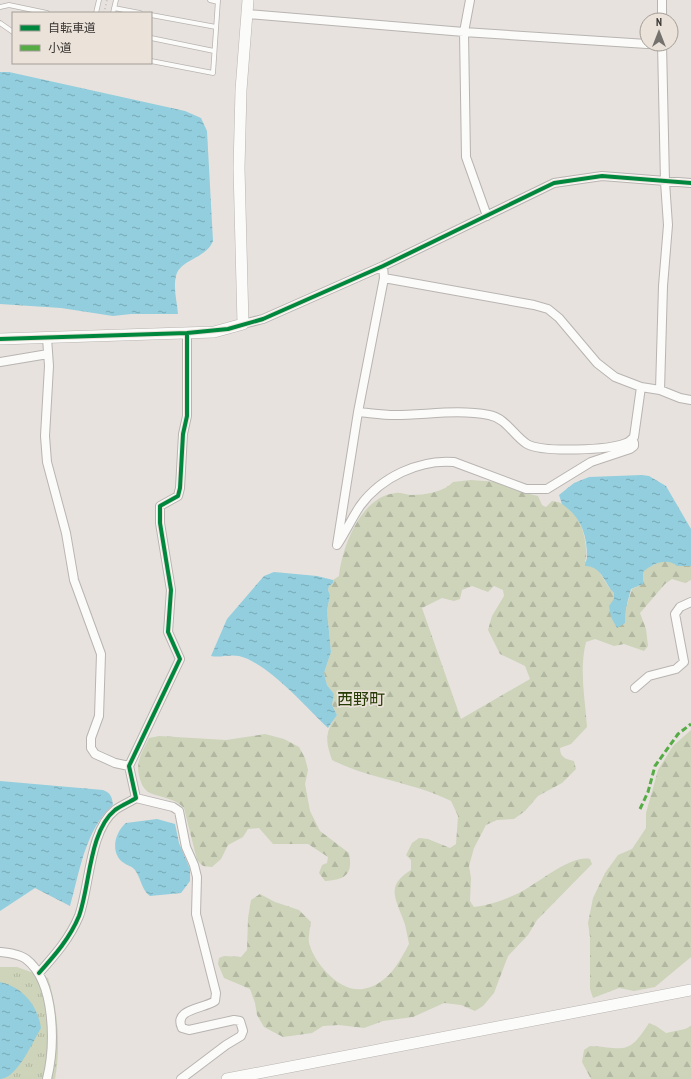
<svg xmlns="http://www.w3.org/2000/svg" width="691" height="1079" font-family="'PT Sans Narrow','Noto Sans JP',sans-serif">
<defs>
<pattern id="forest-firs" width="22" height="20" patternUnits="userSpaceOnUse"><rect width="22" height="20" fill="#cdd4ba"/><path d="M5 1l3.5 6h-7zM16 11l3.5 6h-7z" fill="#b1b7a0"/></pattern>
<pattern id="park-tufts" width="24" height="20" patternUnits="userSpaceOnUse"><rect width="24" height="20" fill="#cdd4ba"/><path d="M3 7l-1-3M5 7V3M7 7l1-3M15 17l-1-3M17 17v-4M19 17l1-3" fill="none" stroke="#b1b7a0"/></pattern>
<pattern id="water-ripples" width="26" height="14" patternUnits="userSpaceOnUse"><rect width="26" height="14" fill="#92cedd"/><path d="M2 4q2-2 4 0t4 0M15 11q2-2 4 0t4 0" fill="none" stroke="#78a8b4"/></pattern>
</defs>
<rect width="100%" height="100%" fill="#e7e2de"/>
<path fill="url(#forest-firs)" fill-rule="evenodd" d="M471,480l27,2 19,9 21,5 4,9 4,2 6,-6c23,2 33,28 34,48 0,5 1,8 -1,12l13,9 10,16 6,7v6l11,24 1,-15 6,-19 11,-5v-12l4,-4 17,-8 27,6v14l-6,3 -13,-4 -7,5 -25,29 6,16 2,17 -4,5 -20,-7 -10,2 -19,-7 -9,3c-7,28 -1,56 1,85l-16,17 -11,4c0,10 6,11 14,13l2,8 -14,14 -24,13 -13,15 -11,8 -17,1 -11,5 -12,23 -5,18 2,12 -1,23 4,6c17,-2 32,-8 47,-15 17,-9 50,-37 69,-33l2,5 -55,56 -9,15 -20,21 -14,37 -11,13 -8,5 -14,-6 -17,-2 -31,14 -30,4 -19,7 -25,-3 -16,1 -11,7 -29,4 -19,-10 -7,-12 -2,-12 -5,-14 -26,-11 -6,-14 1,-6 5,-2 17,1 6,-7 1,-32 3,-18 9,-6 15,8 24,8 12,12c-1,6 -3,15 -2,21 5,20 31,50 54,46 24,-4 36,-26 46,-45 -2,-9 -3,-18 -6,-25 -9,-23 -16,-34 8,-49v-10l-5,-5 6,-12 7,-5 9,1 22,9 6,-4 2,-28 -7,-15c-38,-19 -82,-22 -119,-41 -7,-20 -7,-28 5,-45l-5,-10 2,-11 -7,-9 -3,-12 7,-21 -4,-41 3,-16 -2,-5 1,-4 4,-3v-3l6,-4c3,-29 22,-80 57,-83 4,-1 10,2 15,2 14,0 33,-3 42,-13zM472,586l16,6 6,-6 9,4 1,6 -12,20 -4,14 12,24 25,12 5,13 -69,40 -39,-111 20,-10 12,3 6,-2 2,-9z
M691,730v227l-36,30 -21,4 -15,-3 -26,10 -3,-9v-52l-2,-14 5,-25 12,-25 13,-18 14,-6 14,-21v-15l12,-43 15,-24z
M265,734l19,5 15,8 6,11 3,12 -3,14 5,27 10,20 29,22c4,21 -3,27 -24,28l-6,-8 3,-8 5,-2 1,-6 -20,-13h-35l-14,-16 -11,1 -5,8 -15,8 -7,14 -9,8 -9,-1 -6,-6 -13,-52c-9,-10 -22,-10 -34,-15 -4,-2 -8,-7 -9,-11 -7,-18 0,-28 8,-44l10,-2 67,4z
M649,1023l7,3 10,7 19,-4 6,-3v53h-100l-9,-17 2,-12 6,-4c35,2 38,10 59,-23z"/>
<path fill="url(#park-tufts)" d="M0,967h17l31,11c10,32 13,68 7,101h-55z"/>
<path fill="url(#water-ripples)" d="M0,72h9l176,39 16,7 6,13 6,110c-7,18 -33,18 -37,35 -3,12 1,26 2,38h-47l-18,2 -52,-8 -61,-4z
M642,475l7,1 17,10 25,43v37h-14c-10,-9 -25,-2 -34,6v12l-12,5 -5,19 -1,15 -8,5 -6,-11 -2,-11 5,-7v-6c-10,-10 -12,-27 -29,-27 0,-4 2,-6 2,-9 0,-23 -6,-40 -25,-53l-3,-9 15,-12 15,-6z
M274,572l43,4 16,4v3l-4,3 -1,4 2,5 -3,16 4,41 -7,21 3,12 7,9 -2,11 5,10 -9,13c-22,-21 -60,-65 -89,-72 -10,-2 -19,2 -28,0l16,-37 37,-43z
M0,781l103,9c8,3 9,7 10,15 -28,25 -33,66 -43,101l-35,-18 -35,23z
M157,819l18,5 4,19 11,26v12l-9,12 -31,3c-8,-5 -9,-18 -15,-26 -3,-4 -7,-4 -11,-7 -14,-9 -10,-30 2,-40z
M0,982c23,5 38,24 41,46 -8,13 -24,51 -41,51z"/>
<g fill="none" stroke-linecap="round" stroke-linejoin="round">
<g stroke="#b8b4b1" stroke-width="5.5">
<path id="service" d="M210,0l8,2
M0,7l9,-2 38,8
M114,8l26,5
M96,13l3,-13
M113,13l3,-13
M151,15l65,12
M0,23l13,9
M151,38l63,13
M151,61l62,12 5,-73"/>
</g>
<g stroke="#b8b4b1" stroke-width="10">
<path id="minor" d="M470,0l-6,32 2,125 21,59
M247,14l217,18 183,12
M662,20v-20
M383,266l1,12 -26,134 -21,133c8,-12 15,-27 23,-39 21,-29 60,-47 94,-44l72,27h21l44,-27 39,-13 4,-3v-3l-2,-4
M384,278l150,27 14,4 11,9 38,45 18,14 26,10 19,3 20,8 11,2
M243,324l20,-5 120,-53 171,-83 48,-7 89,7
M47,338l2,28 -4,70 2,26 19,71 8,47 27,74 -2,62 -8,22v10l4,6 20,9 14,3
M0,362l48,-8
M660,390l3,-104 5,-61 -3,-43 -3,-138
M358,412c12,1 25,3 37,3 31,0 63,-6 94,0 17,3 25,21 38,29 16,9 83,6 99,-1 3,-1 6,-4 8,-6l7,-50
M635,688l14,-12 27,-7 8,-7 -9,-48 5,-7 11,-5
M136,798l37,9 6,4 7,36 8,18 3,12 -1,37 20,79 -1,8c-12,8 -42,8 -33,27l7,2 45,-10 6,1 3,10 -2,5 -15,9 -45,34
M0,952c9,1 19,2 26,7 30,23 29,87 21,120
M39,973c16,-18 31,-35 40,-57 11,-30 10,-85 36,-106 7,-5 15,-8 21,-12l-7,-32 51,-107 -12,-27 3,-42 -11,-67v-17l18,-10 2,-8 3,-54 4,-18v-83"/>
</g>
<g stroke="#b8b4b1" stroke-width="12">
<path id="tertiary" d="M0,339l214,-7 29,-8 -4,-156 2,-78 7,-90
M227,1079l464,-89"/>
</g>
<path stroke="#c5c4c3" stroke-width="2" stroke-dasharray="1 3" stroke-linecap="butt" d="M104,13l3,-13"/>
<use href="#service" stroke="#fbfbfa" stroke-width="4"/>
<use href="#minor" stroke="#fbfbfa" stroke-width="8"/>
<use href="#tertiary" stroke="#fbfbfa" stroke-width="11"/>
<path stroke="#55ac45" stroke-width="3" stroke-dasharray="6 3" stroke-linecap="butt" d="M640,809l8,-17 7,-26 23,-32 13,-10"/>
<g stroke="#ebe2da" stroke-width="6">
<path id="cycleway" d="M0,339l187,-6 41,-4 35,-10 120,-53 171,-83 48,-7 89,7
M39,973c16,-18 31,-35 40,-57 11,-30 10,-85 36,-106 7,-5 15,-8 21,-12l-7,-32 51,-107 -12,-27 3,-42 -11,-67v-17l18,-10 2,-8 3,-54 4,-18v-83"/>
</g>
<use href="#cycleway" stroke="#00873e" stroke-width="4"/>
</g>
<g text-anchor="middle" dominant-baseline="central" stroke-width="3.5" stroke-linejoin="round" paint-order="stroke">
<g font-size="16" fill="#263a03" stroke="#ebe2da">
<text x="361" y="699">西野町</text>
</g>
</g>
<rect x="12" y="12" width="140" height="52" fill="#ebe2da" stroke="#a39d96"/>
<rect x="20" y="25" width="20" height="6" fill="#00873e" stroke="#a39d96"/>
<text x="48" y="32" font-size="12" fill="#383531">自転車道</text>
<rect x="20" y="45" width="20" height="6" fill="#55ac45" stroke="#a39d96"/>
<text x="48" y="52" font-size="12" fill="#383531">小道</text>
<g transform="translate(659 32)"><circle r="19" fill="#ebe2da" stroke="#a39d96"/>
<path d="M0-3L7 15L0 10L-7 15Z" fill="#75726e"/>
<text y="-6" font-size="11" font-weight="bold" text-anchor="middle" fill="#383531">N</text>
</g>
</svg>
